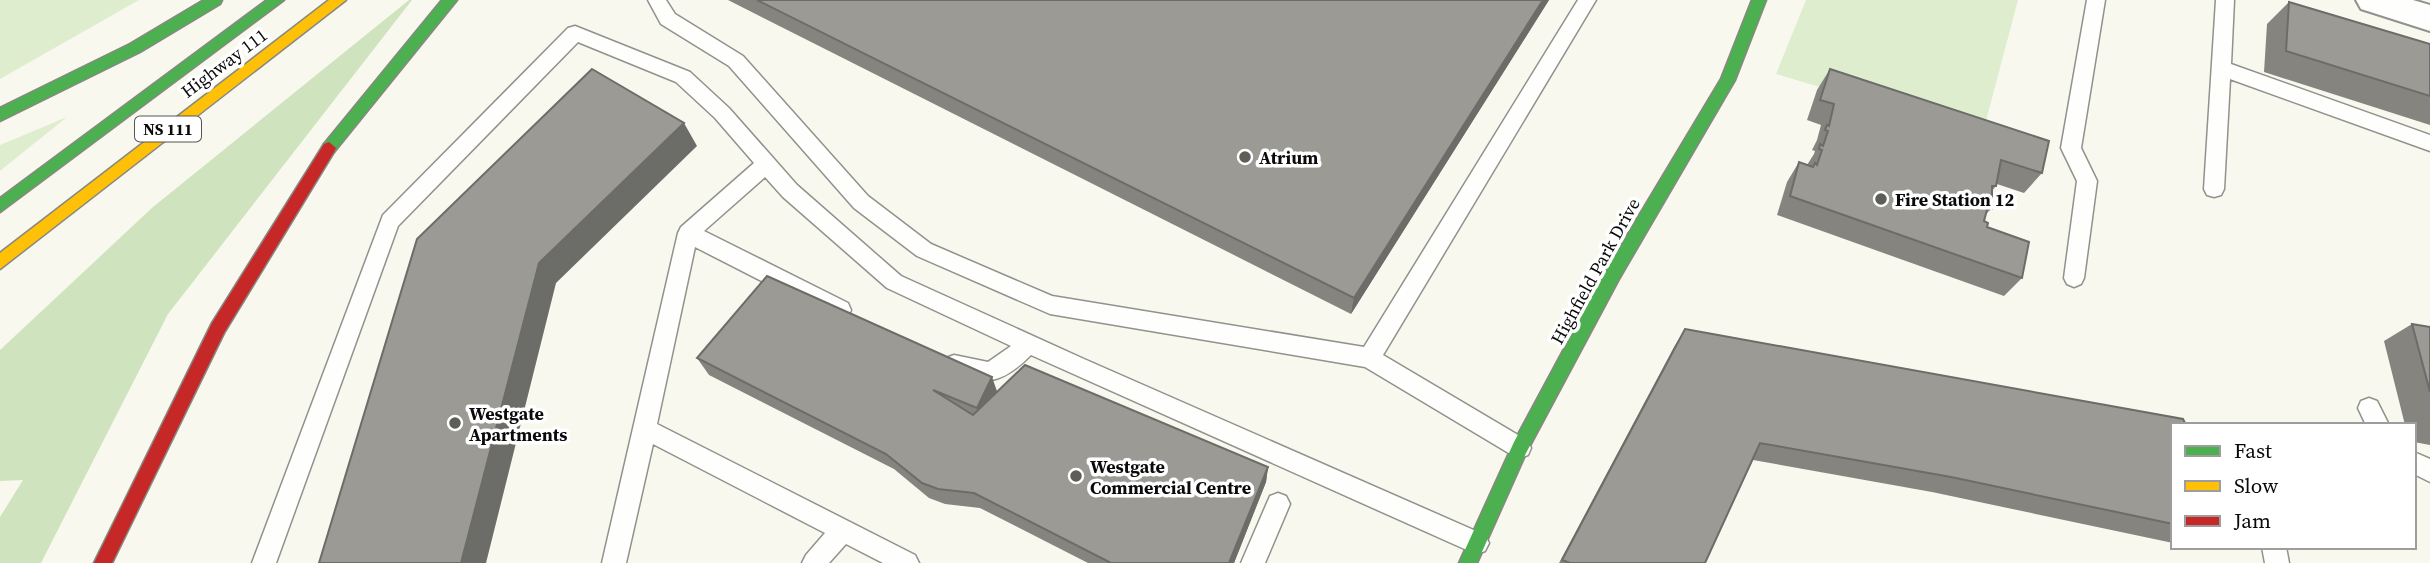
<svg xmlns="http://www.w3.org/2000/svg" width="2430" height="563" font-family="'Source Serif 4',serif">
<rect width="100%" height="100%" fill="#f8f8ee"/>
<path fill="#dfedcf" d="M0,0h139l-139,79z
M1806,0h212l-36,136 -206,-62z
M67,117l-67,54v-26z"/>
<path fill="#cfe4be" d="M409,0h3l-244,314 -127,249h-41v-46l23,-37 -23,1v-131l153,-143z"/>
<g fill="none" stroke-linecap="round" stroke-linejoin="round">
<g stroke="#91918d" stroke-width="3">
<path id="lane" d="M648,0h18l9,14 68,42 125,140 63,48 121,52 312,51 214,-347h18l-213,355 145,86 3,7 -3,7 -8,3 -8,-3 -147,-88 -315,-53 -133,-58 -63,-48 -125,-142 -68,-42z
M2087,0h18l-24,148 16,33 -13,97 -3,6 -7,3 -7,-3 -3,-6 13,-97 -16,-33z
M2216,0h18l-3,64 199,71v16l-200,-72 -6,110 -3,6 -7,2 -7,-2 -3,-6z
M575,26l115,46 39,36 68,77 104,91 183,83 401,176 4,8 -4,8 -8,3 -8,-3 -438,-196c-30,30 -46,31 -85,17l-3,-7 3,-7 8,-3 34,7 23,-16 -124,-58 -104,-91 -18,-20 -61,54 144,72 3,7 -3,7 -8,2 -8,-2 -137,-70 -38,177 258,131 4,8h-36l-37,-19 -17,19h-27l4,-8 19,-22 -172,-89 -27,119h-24l76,-330 3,-6 73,-64 -39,-45 -39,-36 -98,-40 -180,184 -122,337h-24l131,-348 185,-187z
M2369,398l8,3 12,24h-23l-8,-17 3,-7z
M2414,452l16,7v23l-16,-8z
M1278,493l8,3 4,8 -25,59h-24l29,-67z
M2262,547h24l3,16h-24z"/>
</g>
<g stroke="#91918d" stroke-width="4">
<path id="street" d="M2356,0h57l17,5v26l-69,-22z"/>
</g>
<g stroke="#888883" stroke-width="3">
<path id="fast" d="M204,0h18l-2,4 -80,48 -140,69v-13l130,-64z
M267,0h17l-284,212v-14z
M442,0h15l-123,152h-10l-2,-4 2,-4z
M1752,0h14l-31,80 -116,199 -93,174 -49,110h-18l55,-121 93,-173 114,-190z"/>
</g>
<g stroke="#888883" stroke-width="3">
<path id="slow" d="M329,0h17l-346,269v-16z"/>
</g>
<g stroke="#888883" stroke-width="3">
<path id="jam" d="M329,142l7,6 -2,4 -110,181 -112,230h-18l118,-240 112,-179z"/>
</g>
<use href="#lane" fill="#fefefc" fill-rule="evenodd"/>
<use href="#street" fill="#fefefc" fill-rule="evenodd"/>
<use href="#fast" fill="#4caf50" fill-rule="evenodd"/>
<use href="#slow" fill="#ffc107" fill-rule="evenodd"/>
<use href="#jam" fill="#c62828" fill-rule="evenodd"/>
</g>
<path fill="#85847f" d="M728,0h821l-198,314z
M2289,2l141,42v81l-166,-53 3,-48z
M1830,69l212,104 -18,20 -27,-9 -1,2 -4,5v17l-6,6 -2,7 3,6 35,51 -18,18 -227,-81 10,-33 12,-20 8,3 7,-11 1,-3 -3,-1 5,-10 4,-15 -14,-5 10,-30z
M2412,324l18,3v118l-16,-3v-17h-9l-21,-84z
M1685,329l488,96v118l-241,-51 -179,-32 -48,103h-146l115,-216z
M697,358l300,34 271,75 -2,15 -32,81h-146l-108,-55 -35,-4 -16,-6 -35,-29 -185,-94z"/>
<path fill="#6c6c68" d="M1543,0h6l-198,314 3,-16z
M684,123l13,23 -141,137 -70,280h-25l78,-300z
M992,377l6,17 -15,30 -6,-16z
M1268,467l-2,15 -32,81h-5z"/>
<path fill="#9b9a94" stroke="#6c6c68" stroke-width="2" d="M757,0h786l-189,298z
M2289,2l141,42v52l-144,-45z
M592,69l92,54 -145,140 -78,300h-142l98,-324z
M1830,69l219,72 -7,32 -41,-13 -5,26h-4v22l-4,-2 -4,15 4,2 -1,4 42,15 -7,36 -232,-82 9,-34 14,5 2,-4 2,2 5,-15 -3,-1 1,-5 3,2 5,-15 -3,-1 2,-5 2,1 5,-22 -14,-4z
M767,276l225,101 -15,31 -44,-18 40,25 52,-50 243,102 -39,96h-118l-137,-70 -36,-4 -16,-6 -36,-29 -189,-96z
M2412,324l18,3v65z
M1685,329l498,90 3,6h-13v99l-222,-47 -191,-34 -55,120h-135l-8,-3z"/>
<g fill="#5d5d5a" stroke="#fff" stroke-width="2.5">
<circle cx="1245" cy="157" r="7"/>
<circle cx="1881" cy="199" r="7"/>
<circle cx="455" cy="423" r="7"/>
<circle cx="1076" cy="476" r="7"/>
</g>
<g text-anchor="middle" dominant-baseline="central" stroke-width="7" stroke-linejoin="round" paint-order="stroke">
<rect fill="#fff" stroke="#545454" stroke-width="2" x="135" y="116.5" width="66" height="25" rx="5"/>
<g font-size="16" font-weight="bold" fill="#0a0a0a">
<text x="168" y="129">NS 111</text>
</g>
<g font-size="18" fill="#0a0a0a" stroke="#fff">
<text transform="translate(224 63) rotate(-37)">Highway 111</text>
<text transform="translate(1595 271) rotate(-61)">Highfield Park Drive</text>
</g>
<g font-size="18" font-weight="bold" fill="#0a0a0a" stroke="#fff" text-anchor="start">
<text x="1259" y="157">Atrium</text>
<text x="1895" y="199">Fire Station 12</text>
<text x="469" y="413">Westgate<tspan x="469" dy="21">Apartments</tspan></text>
<text x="1090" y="466">Westgate<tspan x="1090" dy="21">Commercial Centre</tspan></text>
</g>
</g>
<rect x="2171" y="423" width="245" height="126" fill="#ffffff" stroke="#9d9d9d" stroke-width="2"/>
<rect x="2185" y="446" width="35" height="10" fill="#4caf50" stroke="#9d9d9d" stroke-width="2"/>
<text x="2234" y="458" font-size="21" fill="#0a0a0a">Fast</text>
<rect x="2185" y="481" width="35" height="10" fill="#ffc107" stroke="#9d9d9d" stroke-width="2"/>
<text x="2234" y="493" font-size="21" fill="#0a0a0a">Slow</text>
<rect x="2185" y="516" width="35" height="10" fill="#c62828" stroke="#9d9d9d" stroke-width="2"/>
<text x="2234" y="528" font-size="21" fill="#0a0a0a">Jam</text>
</svg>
